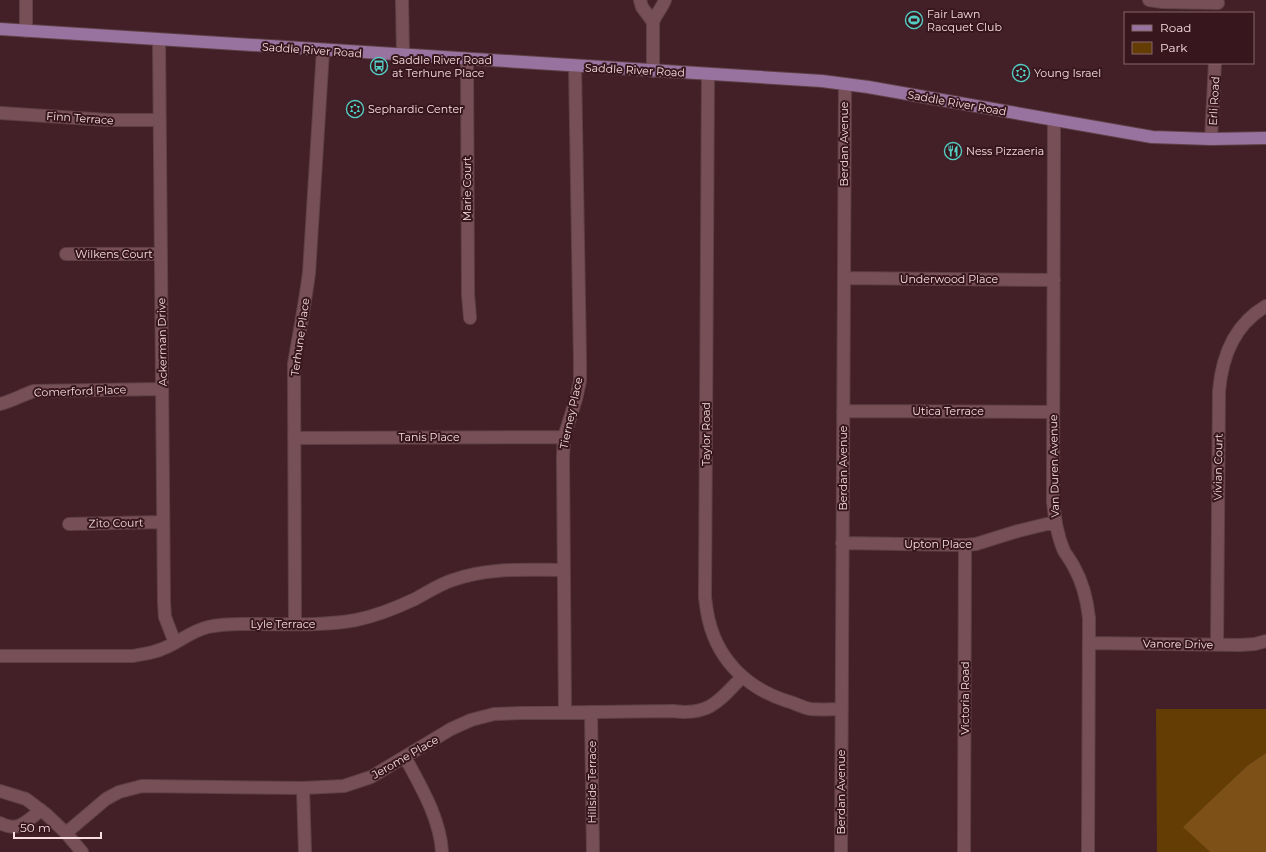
<svg xmlns="http://www.w3.org/2000/svg" width="1266" height="852" font-family="Montserrat,sans-serif">
<rect width="100%" height="100%" fill="#432027"/>
<path fill="#643d05" d="M1156,709h110v44l-18,12 -64,62 26,25h-53z"/>
<path fill="#7c5016" d="M1266,753v99h-56l-27,-25 65,-62z"/>
<g fill="none" stroke-linecap="round" stroke-linejoin="round">
<g stroke="#5e4046" stroke-width="14">
<path id="minor" d="M26,0v31
M402,0l1,55
M640,0l2,7 11,15
M1149,0l14,2 55,1
M159,40l5,562 1,15 10,26
M467,60l1,234 2,24
M653,71v-49c3,-8 9,-14 12,-22
M708,74l-3,523c1,8 2,17 4,24 10,41 40,68 78,80 8,2 16,7 24,8 10,1 21,0 31,0
M0,113l108,7h52
M1054,120l-1,382c2,17 4,33 11,49 3,5 7,10 10,16 9,16 13,32 15,51l-1,234
M1211,139l4,-76
M66,254h95
M844,278l210,2
M0,404c12,-3 22,-9 34,-13l128,-2
M843,411l210,1
M294,438l270,-1
M69,524l94,-2
M842,543l123,2 11,-1 42,-13 37,-9
M295,624l-1,-260c5,-30 11,-60 15,-91l14,-223
M1089,643l151,2 15,-1 11,-3
M1217,645l2,-254c3,-35 16,-67 47,-85
M0,656h133c10,-2 20,-3 29,-7 16,-6 29,-18 46,-22 16,-4 32,-3 48,-3 33,0 67,2 100,-4 20,-4 40,-12 59,-21 13,-7 25,-15 38,-19 35,-13 74,-10 111,-10
M565,712l-2,-255 1,-20 12,-38 4,-18v-20l-5,-295
M591,712l2,140
M405,757c16,30 35,61 37,95
M303,788l2,64
M0,791l26,8 20,15 20,19 16,19
M0,823c18,10 27,-2 41,-13
M66,833l40,-34 13,-7 23,-6 161,2 41,-2 27,-9 80,-48 20,-9 23,-6 27,-1 152,-2c36,5 46,-10 69,-34
M841,852l4,-768
M964,852l1,-307"/>
</g>
<g stroke="#5e4046" stroke-width="14">
<path id="major" d="M0,29l822,52 46,6 284,50 59,2 55,-1"/>
</g>
<use href="#minor" stroke="#775057" stroke-width="12"/>
<use href="#major" stroke="#9973a0" stroke-width="12"/>
</g>
<defs>
<g id="stadium-ring" transform="scale(0.9)"><circle r="9.5" fill="#38161d" stroke="#55cec5" stroke-width="1.5"/><path d="M0-5a6.5 5 0 1 0 0 10a6.5 5 0 1 0 0-10ZM-3.5-1.8h7v3.6h-7Z" fill="#55cec5"/></g>
<g id="bus-ring" transform="scale(0.9)"><circle r="9.5" fill="#38161d" stroke="#55cec5" stroke-width="1.5"/><path d="M-5-6H5V4H4V6H2V4H-2V6H-4V4H-5ZM-3.5-4V0h7V-4ZM-3.5 1.2v1.5H-2V1.2ZM2 1.2v1.5H3.5V1.2Z" fill="#55cec5"/></g>
<g id="synagogue-ring" transform="scale(0.9)"><circle r="9.5" fill="#38161d" stroke="#55cec5" stroke-width="1.5"/><path d="M0-6.5L5.6 3.2H-5.6ZM0 6.5L5.6-3.2H-5.6Z" fill="#55cec5"/></g>
<g id="restaurant-ring" transform="scale(0.9)"><circle r="9.5" fill="#38161d" stroke="#55cec5" stroke-width="1.5"/><path d="M-5-6h1v4h1v-4h1v4h1v-4h1v5L-1.5 .5V6h-2V.5L-5-1ZM5-6V6H3V1.5H1.5Q1.5-4 5-6Z" fill="#55cec5"/></g>
</defs>
<g fill-rule="evenodd">
<use href="#stadium-ring" x="914" y="20"/>
<use href="#bus-ring" x="379" y="66"/>
<use href="#synagogue-ring" x="1021" y="73"/>
<use href="#synagogue-ring" x="355" y="109"/>
<use href="#restaurant-ring" x="953" y="151"/>
</g>
<g text-anchor="middle" dominant-baseline="central" stroke-width="4" stroke-linejoin="round" paint-order="stroke">
<g font-size="11" fill="#f6dee1" stroke="#38161d" text-anchor="start">
<text x="927" y="14">Fair Lawn<tspan x="927" dy="13">Racquet Club</tspan></text>
<text x="392" y="60">Saddle River Road<tspan x="392" dy="13">at Terhune Place</tspan></text>
<text x="1034" y="73">Young Israel</text>
<text x="368" y="109">Sephardic Center</text>
<text x="966" y="151">Ness Pizzaeria</text>
</g>
<g font-size="11" fill="#f6dee1" stroke="#38161d">
<text transform="translate(312 50) rotate(4)">Saddle River Road</text>
<text transform="translate(635 70) rotate(3)">Saddle River Road</text>
<text transform="translate(1214 101) rotate(-87)">Erli Road</text>
<text transform="translate(957 103) rotate(10)">Saddle River Road</text>
<text transform="translate(80 118) rotate(4)">Finn Terrace</text>
<text transform="translate(844 144) rotate(-90)">Berdan Avenue</text>
<text transform="translate(467 189) rotate(-90)">Marie Court</text>
<text x="114" y="254">Wilkens Court</text>
<text x="949" y="279">Underwood Place</text>
<text transform="translate(300 337) rotate(-82)">Terhune Place</text>
<text transform="translate(162 342) rotate(-91)">Ackerman Drive</text>
<text transform="translate(80 391) rotate(-2)">Comerford Place</text>
<text x="948" y="411">Utica Terrace</text>
<text transform="translate(571 413) rotate(-78)">Tierney Place</text>
<text transform="translate(706 434) rotate(-90)">Taylor Road</text>
<text x="429" y="437">Tanis Place</text>
<text transform="translate(1054 466) rotate(-91)">Van Duren Avenue</text>
<text transform="translate(1218 467) rotate(-89)">Vivian Court</text>
<text transform="translate(843 468) rotate(-90)">Berdan Avenue</text>
<text transform="translate(116 523) rotate(-1)">Zito Court</text>
<text x="938" y="544">Upton Place</text>
<text x="283" y="624">Lyle Terrace</text>
<text transform="translate(1178 644) rotate(1)">Vanore Drive</text>
<text transform="translate(965 698) rotate(-90)">Victoria Road</text>
<text transform="translate(405 757) rotate(-30)">Jerome Place</text>
<text transform="translate(592 782) rotate(-90)">Hillside Terrace</text>
<text transform="translate(841 792) rotate(-90)">Berdan Avenue</text>
</g>
</g>
<rect x="1124" y="12" width="130" height="52" fill="#38161d" stroke="#84666b"/>
<rect x="1132" y="25" width="20" height="6" fill="#9973a0" stroke="#84666b"/>
<text x="1160" y="32" font-size="12" fill="#f6dee1">Road</text>
<rect x="1132" y="42" width="20" height="12" fill="#643d05" stroke="#84666b"/>
<text x="1160" y="52" font-size="12" fill="#f6dee1">Park</text>
<path d="M14 832v6h87v-6" fill="none" stroke="#f6dee1" stroke-width="2"/>
<text x="20" y="832" font-size="12" fill="#f6dee1" stroke="#38161d" stroke-width="3" paint-order="stroke">50 m</text>
</svg>
